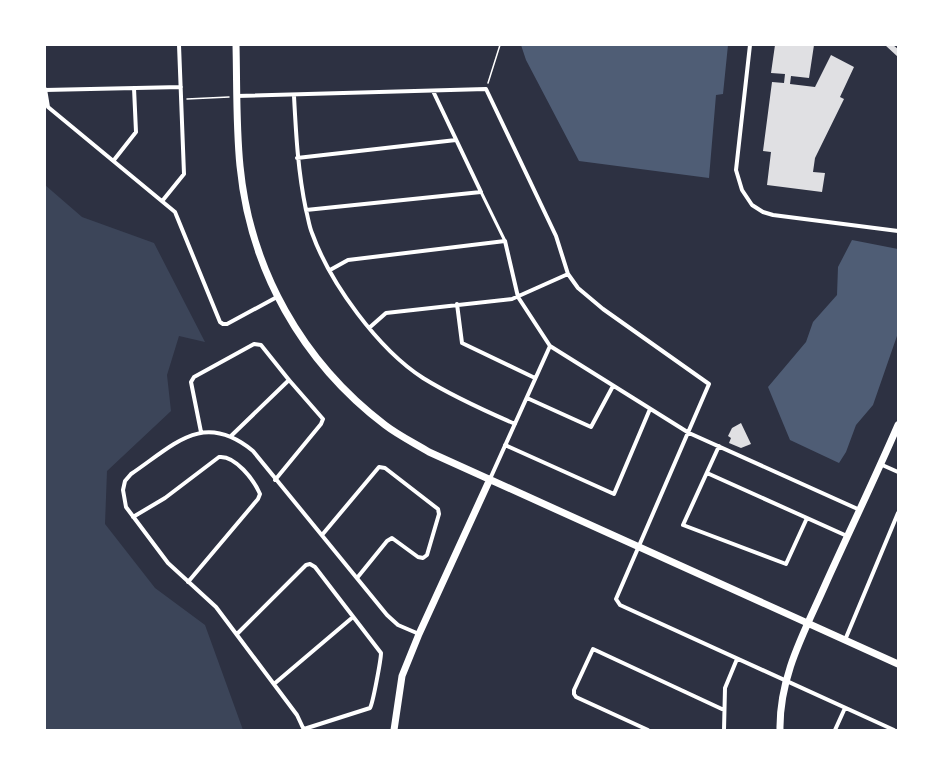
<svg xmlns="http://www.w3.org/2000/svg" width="943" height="775" font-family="Commissioner,sans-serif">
<rect width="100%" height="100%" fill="#2d3142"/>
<path fill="#3c4559" d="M45,185l37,32 72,26 51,99 -26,-6 -12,39 4,36 -64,60 -2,53 50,64 50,37 38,105h-198z"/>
<path fill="#4f5d75" d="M521,45h207l-5,49 -7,1 -7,83 -130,-17 -53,-101z
M852,240l46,9v84l-25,72 -17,20 -10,27 -7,11 -49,-23 -22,-53 38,-45 7,-20 24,-27 1,-28z"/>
<path fill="#e0e0e3" d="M775,45h39l-5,33 -18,-2 -1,8 25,3 16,-32 23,12 -14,30 4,2 -29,59 -2,14 12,1 -3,19 -55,-7 4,-33 -8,-1 9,-69 12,1 1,-9 -14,-1z
M885,45h8l5,4v8z
M741,423l10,21 -10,4 -12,-5 2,-5 -3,-2 4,-8z"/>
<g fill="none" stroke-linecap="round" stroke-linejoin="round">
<path stroke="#fff" stroke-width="1.5" d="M488,83l12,-38
M187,99l42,-2"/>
<path stroke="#fff" stroke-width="3" d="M481,192l24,49"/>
<path stroke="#fff" stroke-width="4" d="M750,45l-14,125 6,20 10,15 11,7 10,3 125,16
M45,89l3,18 127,105 45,110 3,2h4l50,-27
M45,90l136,-3
M237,96l249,-7 70,147 12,38 10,14 25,21 106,75 -93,215 4,6 274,125
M294,96c2,38 4,76 12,114 2,7 3,16 6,23 18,50 66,116 111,145 29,18 60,32 92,46
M297,158l159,-18
M114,160l22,-28 -2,-44
M163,200l21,-26 -5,-129
M306,210l175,-18 -48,-101
M330,270l18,-10 157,-19 13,56 32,49 139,87 171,77
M457,304l5,39 73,35
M369,328l17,-15 126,-14 56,-25
M527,398l64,29 22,-41
M201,432l-10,-50 3,-5 60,-33 7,1 28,35 34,39 -2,5 -46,56
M231,436l58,-56
M505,445l109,49 36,-85
M719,446l-36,79 103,39 21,-46
M880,464l18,8
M707,473l140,63
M490,479l60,-133
M133,517l32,-19 54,-41c16,-2 35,23 41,37l-2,5 -70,83
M322,535l57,-68 6,1 53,41 1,5 -12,41 -4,3 -5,-1 -26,-19 -5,3 -30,37
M237,634l69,-69 4,-1 5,3 66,86c0,6 -8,50 -11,55l-66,21
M845,640l53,-127
M274,684l79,-67
M304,730l-7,-15 -81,-108 -48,-44 -42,-56 -3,-17 2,-9 6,-7c43,-29 72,-64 122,-23l134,164 11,10 21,9
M648,730l-72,-33 -2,-3v-4l19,-41 131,61
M724,730l1,-42 12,-29
M835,730l10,-22"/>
<path stroke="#fff" stroke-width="7" d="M236,45c1,40 0,81 4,121 10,103 62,196 145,259 13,10 29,18 44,27l469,212
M394,730l8,-54 17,-42 71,-155
M780,730c-1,-54 25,-99 46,-147 24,-53 49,-105 72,-158"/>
</g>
<rect width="943" height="775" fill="none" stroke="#ffffff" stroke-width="92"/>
</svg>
